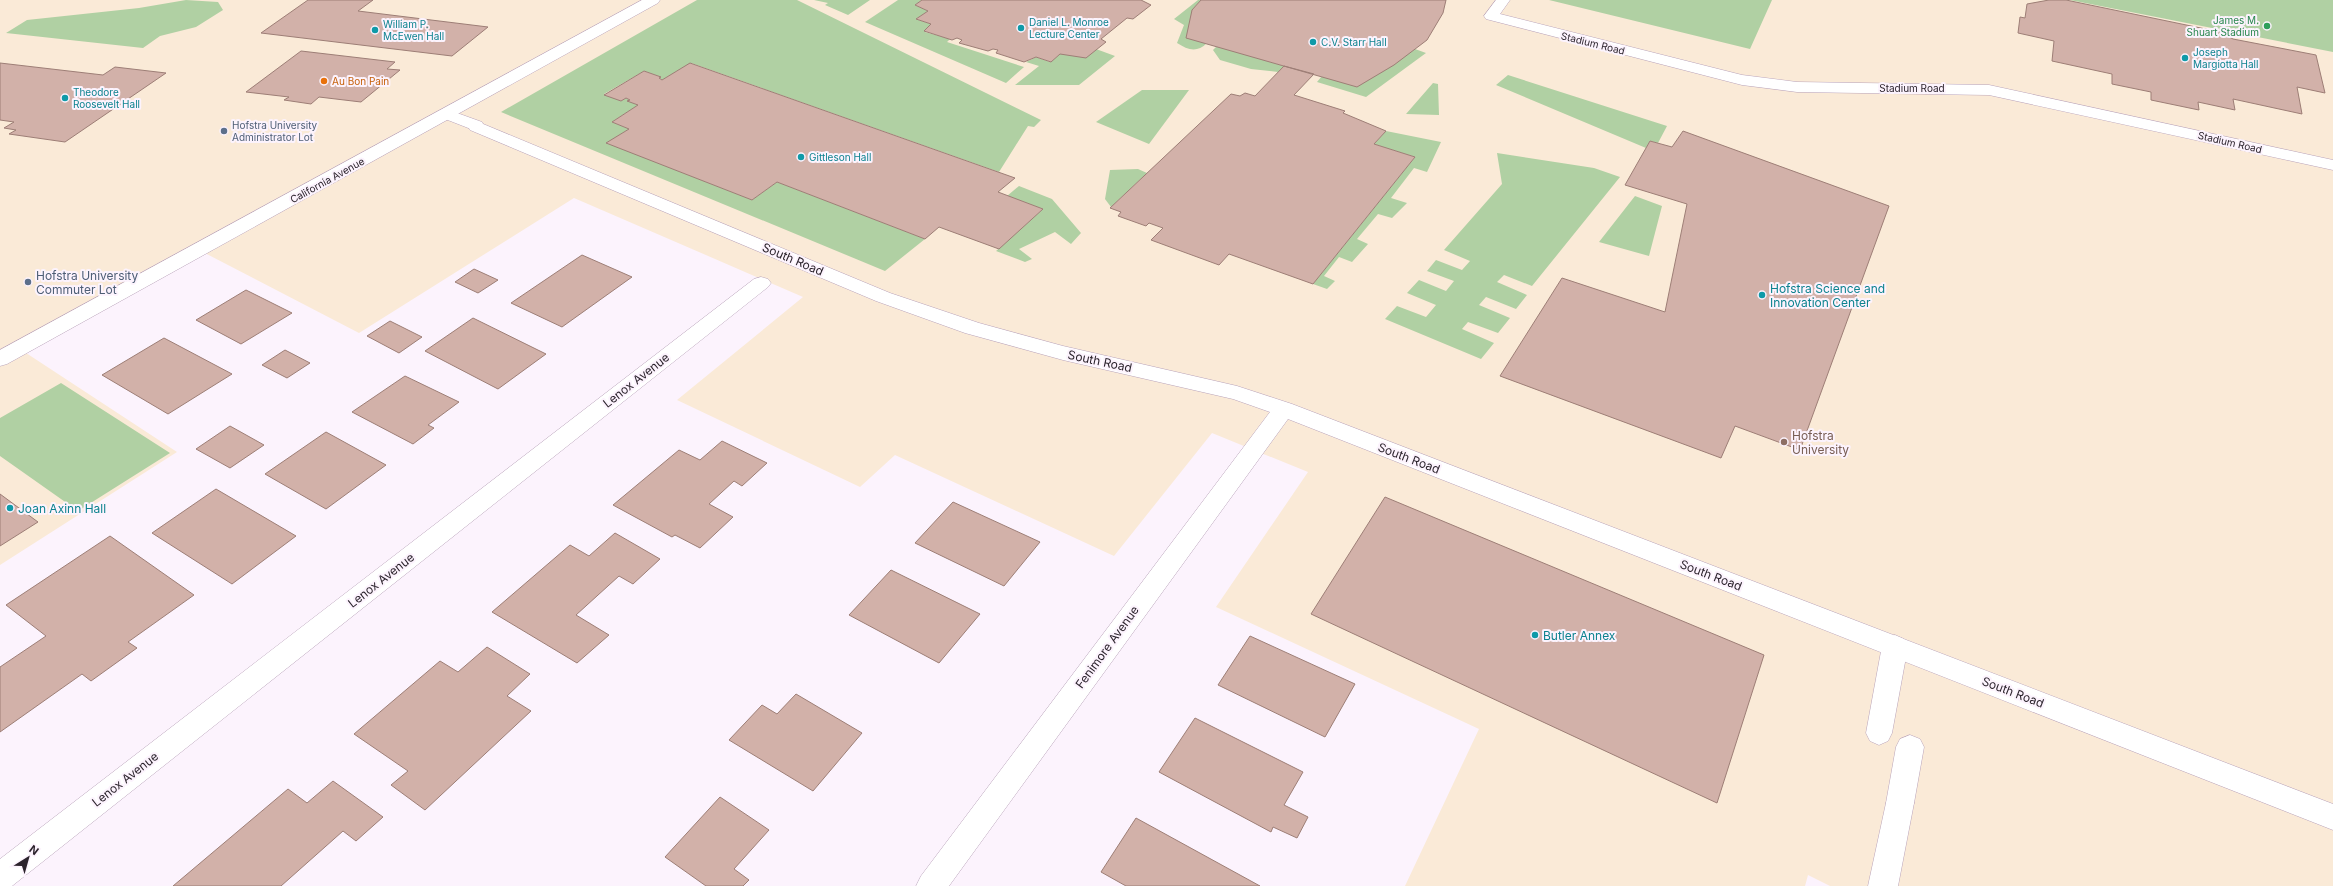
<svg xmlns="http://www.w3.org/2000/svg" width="2333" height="886" font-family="Inter,sans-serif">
<rect width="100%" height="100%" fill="#fcf3fd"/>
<path fill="#faead7" d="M0,0h2333v886h-503l-22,-11 -3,11h-400l74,-157 -263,-122 92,-135 -96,-39 -98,123 -219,-101 -35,32 -183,-87 126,-103 -229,-99 -215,135 -160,-83 -179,99 157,103 -177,113z"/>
<path fill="#b0d0a3" d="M186,0l32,2 5,8 -27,17 -36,9 -17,12 -137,-15 21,-13 112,-12z
M697,0h100l244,120 -7,7 -6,-1 -29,46 -308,-109 -29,17 -3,-2 2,-1 -17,-6 -40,23 17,7 5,-3 4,2 -2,1 10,4 -26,17 17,7 -22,14 145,57 25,-18 148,57 -40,32 -384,-159z
M814,0h56l-22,15 -23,-10 3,-2z
M898,0h24l-7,5 13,6 -12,8 15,5 -6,8 25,7 -3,3 77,25 -18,16 -141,-61z
M1198,0h3l-9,10 15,33c-10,10 -19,7 -30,0l7,-18 -10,-6z
M1549,0h223l-22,49z
M2070,0h263v52z
M1217,46l67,20 -6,6 -27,-3 -31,-9 -7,-10z
M1096,49l19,7 -36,29h-64l24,-19 -13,-4 10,-5 14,5 10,-8z
M1415,49l11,4 -60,44 -49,-15 5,-6z
M1508,75l159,51 -9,17 -8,-2 -4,7 -150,-63z
M1433,83l5,1 1,31 -33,-1z
M1142,90h47l-40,54 -53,-22z
M1386,131l55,11 -14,30 -13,-4 -23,30 16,5 -15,15 -14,-4 -21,25 11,5 -16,18 -13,-5 -15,19 11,5 -8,8 -14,-5 102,-127 -41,-13z
M1497,153l97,15 26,9 -88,109 -28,-11 -7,7 30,13 -11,14 -30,-12 -7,8 31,13 -12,15 -30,-11 -6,7 32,14 -13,16 -96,-40 12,-13 29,11 10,-12 -29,-12 12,-13 27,11 8,-10 -27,-10 9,-11 26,10 8,-9 -26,-11 58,-66z
M1138,169l9,4 -36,34 -6,-8 5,-29z
M1019,186l33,13 29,34 -10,11 -16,-12 -36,17 13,10 -7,3 -29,-11 47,-42 -36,-13z
M1635,196l27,10 -13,50 -50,-14z
M61,383l109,70 -92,58 -78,-55v-38z"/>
<path fill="#d2b1a9" stroke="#9d7e76" d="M308,0h65l-15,11 130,16 -36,29 -191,-23z
M922,0h219l10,5 -18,14 -6,-1 -26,21 5,3 -20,16 -26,-4 -9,8 -15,-5 -12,5 -28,-9 2,-3 -5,-1 -5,2 -29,-8 3,-3 -5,-2 -5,2 -28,-9 7,-7 -15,-5 12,-8 -13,-6z
M1201,0h245l-3,13 -16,27 -33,25 -37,22 -171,-49 6,-28z
M2049,0h17l154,32 13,7 83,16 9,38 -28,-6 5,27 -69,-15 2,11 -37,-8 1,8 -48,-10v-8l-39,-8v-10l-60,-13 2,-20 -36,-8 2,-16 5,1 2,-14z
M301,51l94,11 -8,7 13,1 -39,32 -42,-5 -8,7 -27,-4 5,-3 -43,-5z
M0,63l103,12 12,-8 51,6 -101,69 -56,-8 7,-4 -12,-2 10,-6 -14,-2z
M690,63l325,115 -17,14 45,17 -44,40 -60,-22 -14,12 -148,-57 -25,18 -146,-57 23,-14 -17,-7 26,-17 -11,-4 3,-1 -4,-2 -5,3 -17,-6 40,-24 17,6 -2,1 3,2z
M1284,66l30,8 -20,21 51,16 -2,2 43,18 -12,13 41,13 -102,127 -84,-30 -10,11 -68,-25 12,-12 -14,-5 -3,3 -28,-10 3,-4 -11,-4 121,-114 9,2 5,-3 10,3z
M1683,131l206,75 -89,244 -65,-24 -14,32 -221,-82 62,-98 103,34 22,-108 -62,-19 25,-44 22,6z
M582,255l50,22 -70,50 -51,-24z
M474,269l24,11 -20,13 -23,-11z
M246,290l46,23 -51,31 -45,-24z
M473,318l73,36 -48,35 -73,-38z
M390,321l32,16 -23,16 -32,-17z
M164,338l68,36 -64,40 -66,-39z
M285,350l25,13 -23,15 -25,-13z
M405,376l54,26 -31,23 6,3 -21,16 -61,-32z
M230,426l34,19 -34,23 -34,-19z
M326,432l60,33 -60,44 -61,-35z
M722,441l45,22 -25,23 -8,-5 -25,23 24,13 -33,31 -25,-13 -3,2 -59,-32 66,-55 21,10z
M216,489l80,47 -64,48 -80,-51z
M0,494l38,28 -38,24z
M1385,497l379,158 -47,148 -406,-189z
M953,502l87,40 -36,44 -89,-43z
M615,533l45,26 -27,25 -14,-8 -43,39 33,20 -32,28 -85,-51 78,-67 19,11z
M110,536l84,59 -66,47 9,6 -46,33 -9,-7 -82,58v-65l46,-31 -40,-31z
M891,570l89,44 -41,49 -90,-48z
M1250,636l105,48 -30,53 -107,-52z
M487,647l43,27 -23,22 24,15 -106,99 -34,-25 17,-14 -54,-37 86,-73 18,11z
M796,694l66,39 -49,58 -84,-51 33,-35 15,9z
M1195,718l108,54 -19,33 24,12 -11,21 -24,-11 -2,5 -112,-60z
M333,781l50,36 -27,24 -13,-10 -62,55h-108l115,-97 19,14z
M720,797l49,33 -35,39 15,11 -6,6h-37l-41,-29z
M1136,818l124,68h-134l-25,-14z"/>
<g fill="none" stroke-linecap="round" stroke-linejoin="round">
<g stroke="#b9a3ba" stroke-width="1">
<path id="lane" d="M1496,0h14l-10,14 242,61 55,7 192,3 344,75v10l-344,-75 -192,-3 -55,-7 -256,-66 -2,-3z
M446,109l36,13 2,4 -2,4 -6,1 -36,-14 -2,-3 2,-3z
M1895,635l9,4 4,7 -16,87 -4,8 -9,4 -9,-4 -4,-8 16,-87 4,-7z
M1910,735l10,4 4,8 -10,56 -4,9 -10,4 -10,-4 -4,-9 10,-56 4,-8z"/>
</g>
<g stroke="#b9a3ba" stroke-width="1">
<path id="street" d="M642,0h18l-2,3 -651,361 -7,2v-16z
M476,121l414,172 89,30 84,23 174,40 55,18 1041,400v26l-1045,-411 -339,467h-33l5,-10 349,-464 -37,-13 -170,-39 -98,-27 -89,-32 -406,-171 -2,-4 2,-4z
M761,277l7,2 3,4 -3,4 -756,599h-12v-27l754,-580z
M1900,790l10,4 4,9 -16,83h-30l18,-83 4,-9z"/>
</g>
<use href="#lane" fill="#fff" fill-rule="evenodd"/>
<use href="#street" fill="#fff" fill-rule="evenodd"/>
</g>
<circle fill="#2e9e5b" stroke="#fcf3fd" stroke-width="1.5" cx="2267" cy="26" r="4"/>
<g fill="#0f9aa8" stroke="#fcf3fd" stroke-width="1.5">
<circle cx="1021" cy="28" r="4"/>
<circle cx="375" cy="30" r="4"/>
<circle cx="1313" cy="42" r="4"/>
<circle cx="2185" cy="58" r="4"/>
<circle cx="65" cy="98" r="4"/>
<circle cx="801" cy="157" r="4"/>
<circle cx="1762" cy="295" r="4"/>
<circle cx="10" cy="508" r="4"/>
<circle cx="1535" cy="635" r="4"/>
</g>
<circle fill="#e8710a" stroke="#fcf3fd" stroke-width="1.5" cx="324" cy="81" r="4"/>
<g fill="#5c6f8a" stroke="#fcf3fd" stroke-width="1.5">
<circle cx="224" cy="131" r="4"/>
<circle cx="28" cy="282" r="4"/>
</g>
<circle fill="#8d6e63" stroke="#fcf3fd" stroke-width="1.5" cx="1784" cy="442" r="4"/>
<g text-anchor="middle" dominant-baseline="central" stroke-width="4" stroke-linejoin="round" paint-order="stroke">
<g font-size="10" fill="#27864d" stroke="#fcf3fd" text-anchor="end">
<text x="2259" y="20">James M.<tspan x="2259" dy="12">Shuart Stadium</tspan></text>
</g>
<g font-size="10" fill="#0d838f" stroke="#fcf3fd" text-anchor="start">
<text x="1029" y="22">Daniel L. Monroe<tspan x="1029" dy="12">Lecture Center</tspan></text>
<text x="383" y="24">William P.<tspan x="383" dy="12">McEwen Hall</tspan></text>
<text x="1321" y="42">C.V. Starr Hall</text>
<text x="2193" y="52">Joseph<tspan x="2193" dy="12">Margiotta Hall</tspan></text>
<text x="73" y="92">Theodore<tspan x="73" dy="12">Roosevelt Hall</tspan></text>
<text x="809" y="157">Gittleson Hall</text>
</g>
<g font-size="10" fill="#2b232c" stroke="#fcf3fd">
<text transform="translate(1593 43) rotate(14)">Stadium Road</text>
<text x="1912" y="88">Stadium Road</text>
<text transform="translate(2230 142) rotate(13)">Stadium Road</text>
<text transform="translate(327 180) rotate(-29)">California Avenue</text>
</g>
<g font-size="10" fill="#c56008" stroke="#fcf3fd" text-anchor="start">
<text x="332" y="81">Au Bon Pain</text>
</g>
<g font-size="10" fill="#4e5e75" stroke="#fcf3fd" text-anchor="start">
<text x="232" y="125">Hofstra University<tspan x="232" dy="12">Administrator Lot</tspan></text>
</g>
<g font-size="12" fill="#2b232c" stroke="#fcf3fd">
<text transform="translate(793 259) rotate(23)">South Road</text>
<text transform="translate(1100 361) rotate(12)">South Road</text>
<text transform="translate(636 380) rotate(-38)">Lenox Avenue</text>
<text transform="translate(1409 458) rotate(21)">South Road</text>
<text transform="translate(1711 575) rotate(21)">South Road</text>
<text transform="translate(381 580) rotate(-38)">Lenox Avenue</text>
<text transform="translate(1107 647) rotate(-54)">Fenimore Avenue</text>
<text transform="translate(2013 692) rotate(21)">South Road</text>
<text transform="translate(125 779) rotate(-38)">Lenox Avenue</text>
</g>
<g font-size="12" fill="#4e5e75" stroke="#fcf3fd" text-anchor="start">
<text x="36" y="275">Hofstra University<tspan x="36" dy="14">Commuter Lot</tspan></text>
</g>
<g font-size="12" fill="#0d838f" stroke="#fcf3fd" text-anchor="start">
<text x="1770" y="288">Hofstra Science and<tspan x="1770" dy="14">Innovation Center</tspan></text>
<text x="18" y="508">Joan Axinn Hall</text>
<text x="1543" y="635">Butler Annex</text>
</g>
<g font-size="12" fill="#785e54" stroke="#fcf3fd" text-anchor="start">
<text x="1792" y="435">Hofstra<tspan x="1792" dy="14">University</tspan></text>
</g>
</g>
<g transform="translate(28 858) rotate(37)" stroke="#fcf3fd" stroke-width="3" paint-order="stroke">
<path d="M0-3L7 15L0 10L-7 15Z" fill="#2b232c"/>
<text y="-6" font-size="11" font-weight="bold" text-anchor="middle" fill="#2b232c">N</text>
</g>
</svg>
